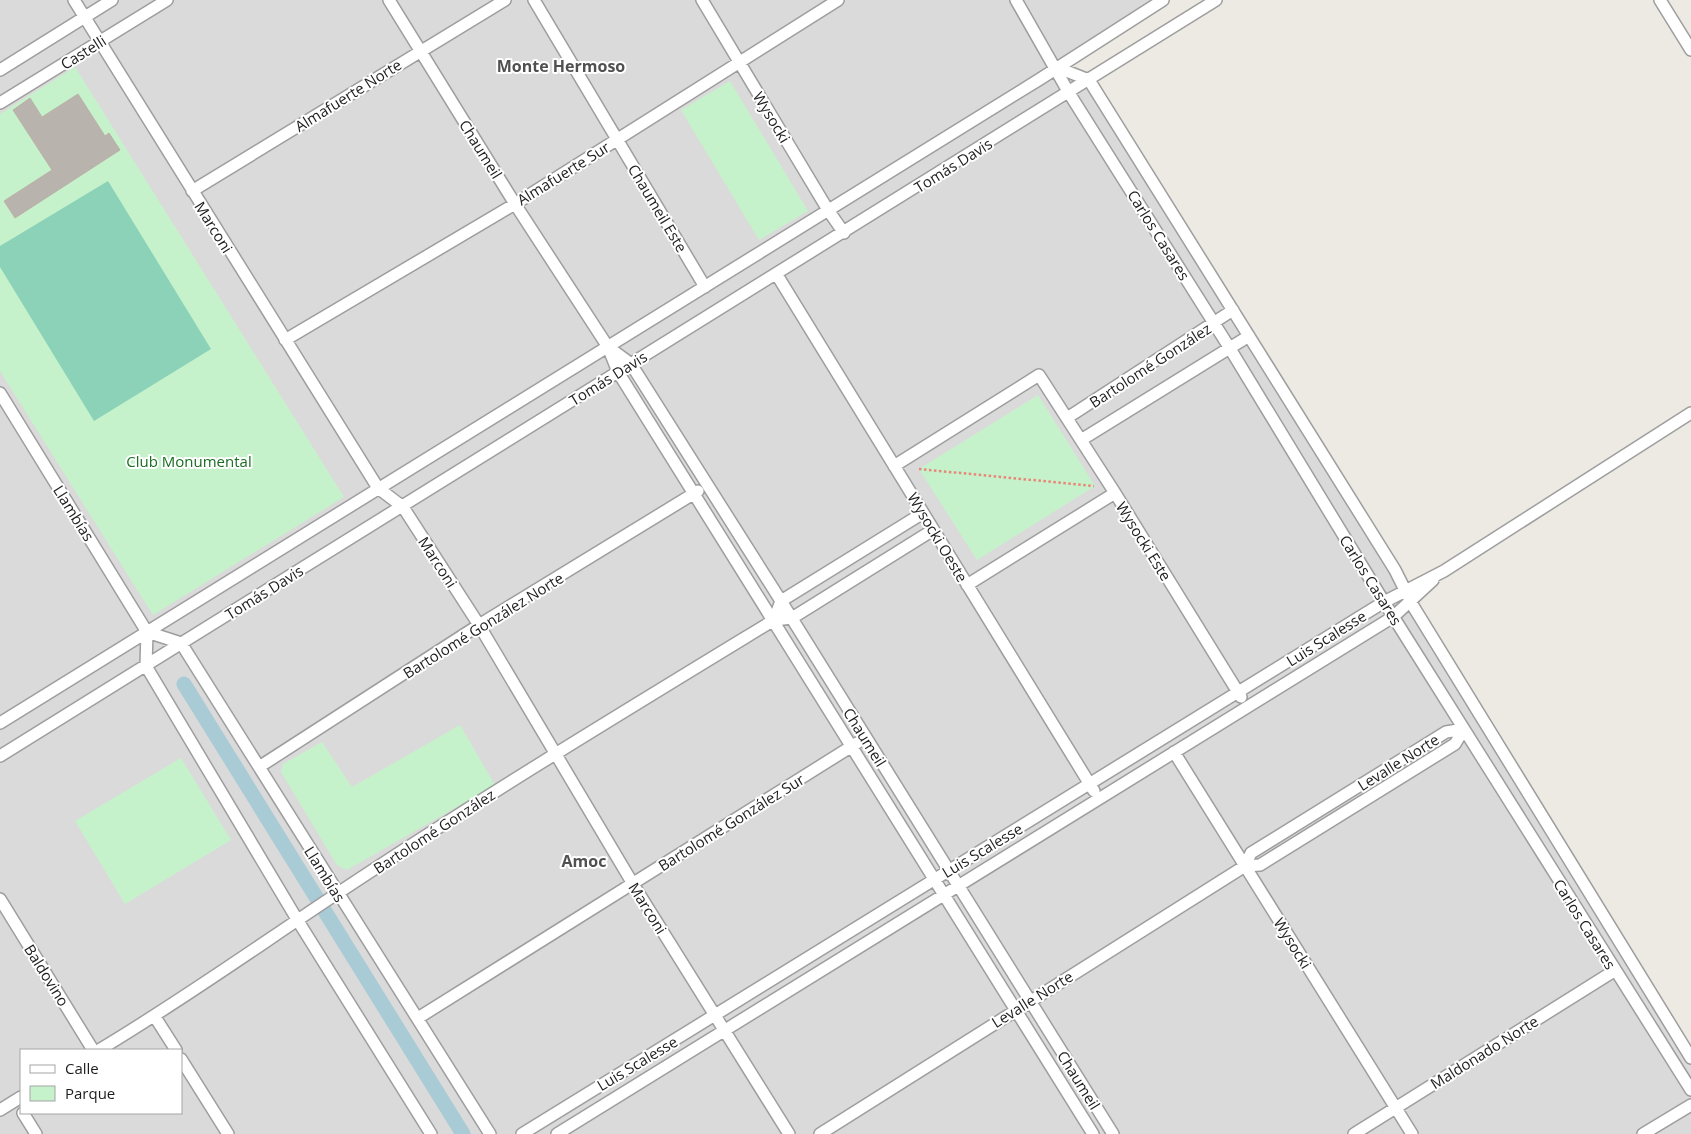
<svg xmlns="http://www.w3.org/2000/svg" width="1691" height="1134" font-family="'Open Sans',sans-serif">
<rect width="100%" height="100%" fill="#edeae4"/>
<path fill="#dbdada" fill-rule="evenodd" d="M0,0h1163l-106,67 32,13 602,978v76h-1691zM21,1050h160v63h-160z"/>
<path fill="#c5f2ca" d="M75,67l269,430 -191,118 -153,-244v-257z
M730,81l78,130 -49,29 -78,-130z
M1038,395l57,91 -118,74 -58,-91z
M460,725l35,60 -148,85 -10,-5 -56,-93 2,-8 39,-22 30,45z
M181,758l50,82 -106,64 -50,-83z"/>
<path fill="#8bd2b8" d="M108,181l103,168 -117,72 -94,-154v-21z"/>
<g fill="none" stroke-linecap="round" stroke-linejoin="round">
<path stroke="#a9cbd5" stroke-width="15" d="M184,684l279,450"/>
</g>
<path fill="#b9b3ad" stroke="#bcb1a8" d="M78,94l27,42 4,-3 11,17 -105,68 -11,-17 48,-31 -39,-60 17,-12 12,19z"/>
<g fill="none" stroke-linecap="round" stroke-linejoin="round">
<g stroke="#9e9e9e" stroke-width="14">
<path id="minor" d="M74,0l304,488 25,19 76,118 154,259 156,250
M389,0l126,204 93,143
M534,0l171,287
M702,0l126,210 16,23
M1016,0l53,93 160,254 155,255 307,488
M1660,0l31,50
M1056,67l33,13 306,490 18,36 278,452
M0,70l112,-70
M0,103l167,-103
M192,191l313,-191
M777,275l317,516
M285,340l230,-136 323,-204
M0,393l147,239 -1,34 152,255 133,213
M1067,418l166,-108
M1081,440l168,-104
M894,466l145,-91 76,118 126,204
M967,585l148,-92
M774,620l7,-19 142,-88
M147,632l34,11 309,491
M0,723l1040,-644 123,-79
M1174,752l238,382
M0,756l1216,-756
M259,767l220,-142 219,-134
M0,899l93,151
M155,1017l21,33
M418,1018l439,-275
M99,1050c82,-49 159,-104 239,-157 143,-95 290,-184 436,-273l18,-2 141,-88
M181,1059l47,75
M0,1110l21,-13
M23,1113l13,21
M522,1134l862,-532 60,-31 247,-158
M557,1134l836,-517 40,-37
M820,1134l425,-268 15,-1 195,-121 9,-15 -18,3 -195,121 -6,13
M1093,1134l-475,-762 -10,-25 23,17 150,237 332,533
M1354,1134l260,-163
M1643,1134l48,-29"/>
</g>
<path stroke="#e88679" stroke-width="2.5" stroke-dasharray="2.5 2.5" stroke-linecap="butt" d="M919,469l175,17"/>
<use href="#minor" stroke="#fff" stroke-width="11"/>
</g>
<g text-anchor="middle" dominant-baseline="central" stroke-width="4" stroke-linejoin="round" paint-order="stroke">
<g font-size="15" fill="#1d1d1d" stroke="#fff">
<text transform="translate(83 52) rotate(-32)">Castelli</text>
<text transform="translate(348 95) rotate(-32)">Almafuerte Norte</text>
<text transform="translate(772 117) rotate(59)">Wysocki</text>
<text transform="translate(481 149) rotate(58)">Chaumeil</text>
<text transform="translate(953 165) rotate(-32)">Tomás Davis</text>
<text transform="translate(563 173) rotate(-32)">Almafuerte Sur</text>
<text transform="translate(658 208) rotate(59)">Chaumeil Este</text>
<text transform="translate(214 227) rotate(58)">Marconi</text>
<text transform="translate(1159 235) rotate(58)">Carlos Casares</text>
<text transform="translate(1150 365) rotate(-33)">Bartolomé González</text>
<text transform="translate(608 378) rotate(-32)">Tomás Davis</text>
<text transform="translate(74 513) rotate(58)">Llambías</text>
<text transform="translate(938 537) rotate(59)">Wysocki Oeste</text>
<text transform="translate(1144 541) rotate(58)">Wysocki Este</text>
<text transform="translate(438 562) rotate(57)">Marconi</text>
<text transform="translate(1371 580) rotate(58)">Carlos Casares</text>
<text transform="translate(264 592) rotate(-32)">Tomás Davis</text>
<text transform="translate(483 625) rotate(-32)">Bartolomé González Norte</text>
<text transform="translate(1326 638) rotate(-32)">Luis Scalesse</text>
<text transform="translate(865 737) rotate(58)">Chaumeil</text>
<text transform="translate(1398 762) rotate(-32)">Levalle Norte</text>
<text transform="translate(731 822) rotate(-32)">Bartolomé González Sur</text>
<text transform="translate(434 831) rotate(-33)">Bartolomé González</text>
<text transform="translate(982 850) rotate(-31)">Luis Scalesse</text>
<text transform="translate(325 874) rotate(58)">Llambías</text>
<text transform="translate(648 908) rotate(58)">Marconi</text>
<text transform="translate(1585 924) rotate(58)">Carlos Casares</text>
<text transform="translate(1293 943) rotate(58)">Wysocki</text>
<text transform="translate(47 975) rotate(58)">Baldovino</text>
<text transform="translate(1032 999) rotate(-32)">Levalle Norte</text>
<text transform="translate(1484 1052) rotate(-32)">Maldonado Norte</text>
<text transform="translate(637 1063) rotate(-31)">Luis Scalesse</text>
<text transform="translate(1079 1080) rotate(58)">Chaumeil</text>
</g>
<g font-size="15" fill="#196d21" stroke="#fff">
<text x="189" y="461">Club Monumental</text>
</g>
<g font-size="16" font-weight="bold" fill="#505050" stroke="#fff">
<text x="561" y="66">Monte Hermoso</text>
<text x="584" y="861">Amoc</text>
</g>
</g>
<rect x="20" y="1049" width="162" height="65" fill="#ffffff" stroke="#a5a5a5"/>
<rect x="30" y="1065" width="25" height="8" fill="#ffffff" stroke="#a5a5a5"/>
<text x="65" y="1074" font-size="15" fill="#1d1d1d">Calle</text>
<rect x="30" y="1086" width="25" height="15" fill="#c5f2ca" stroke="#a5a5a5"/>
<text x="65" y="1099" font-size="15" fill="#1d1d1d">Parque</text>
</svg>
